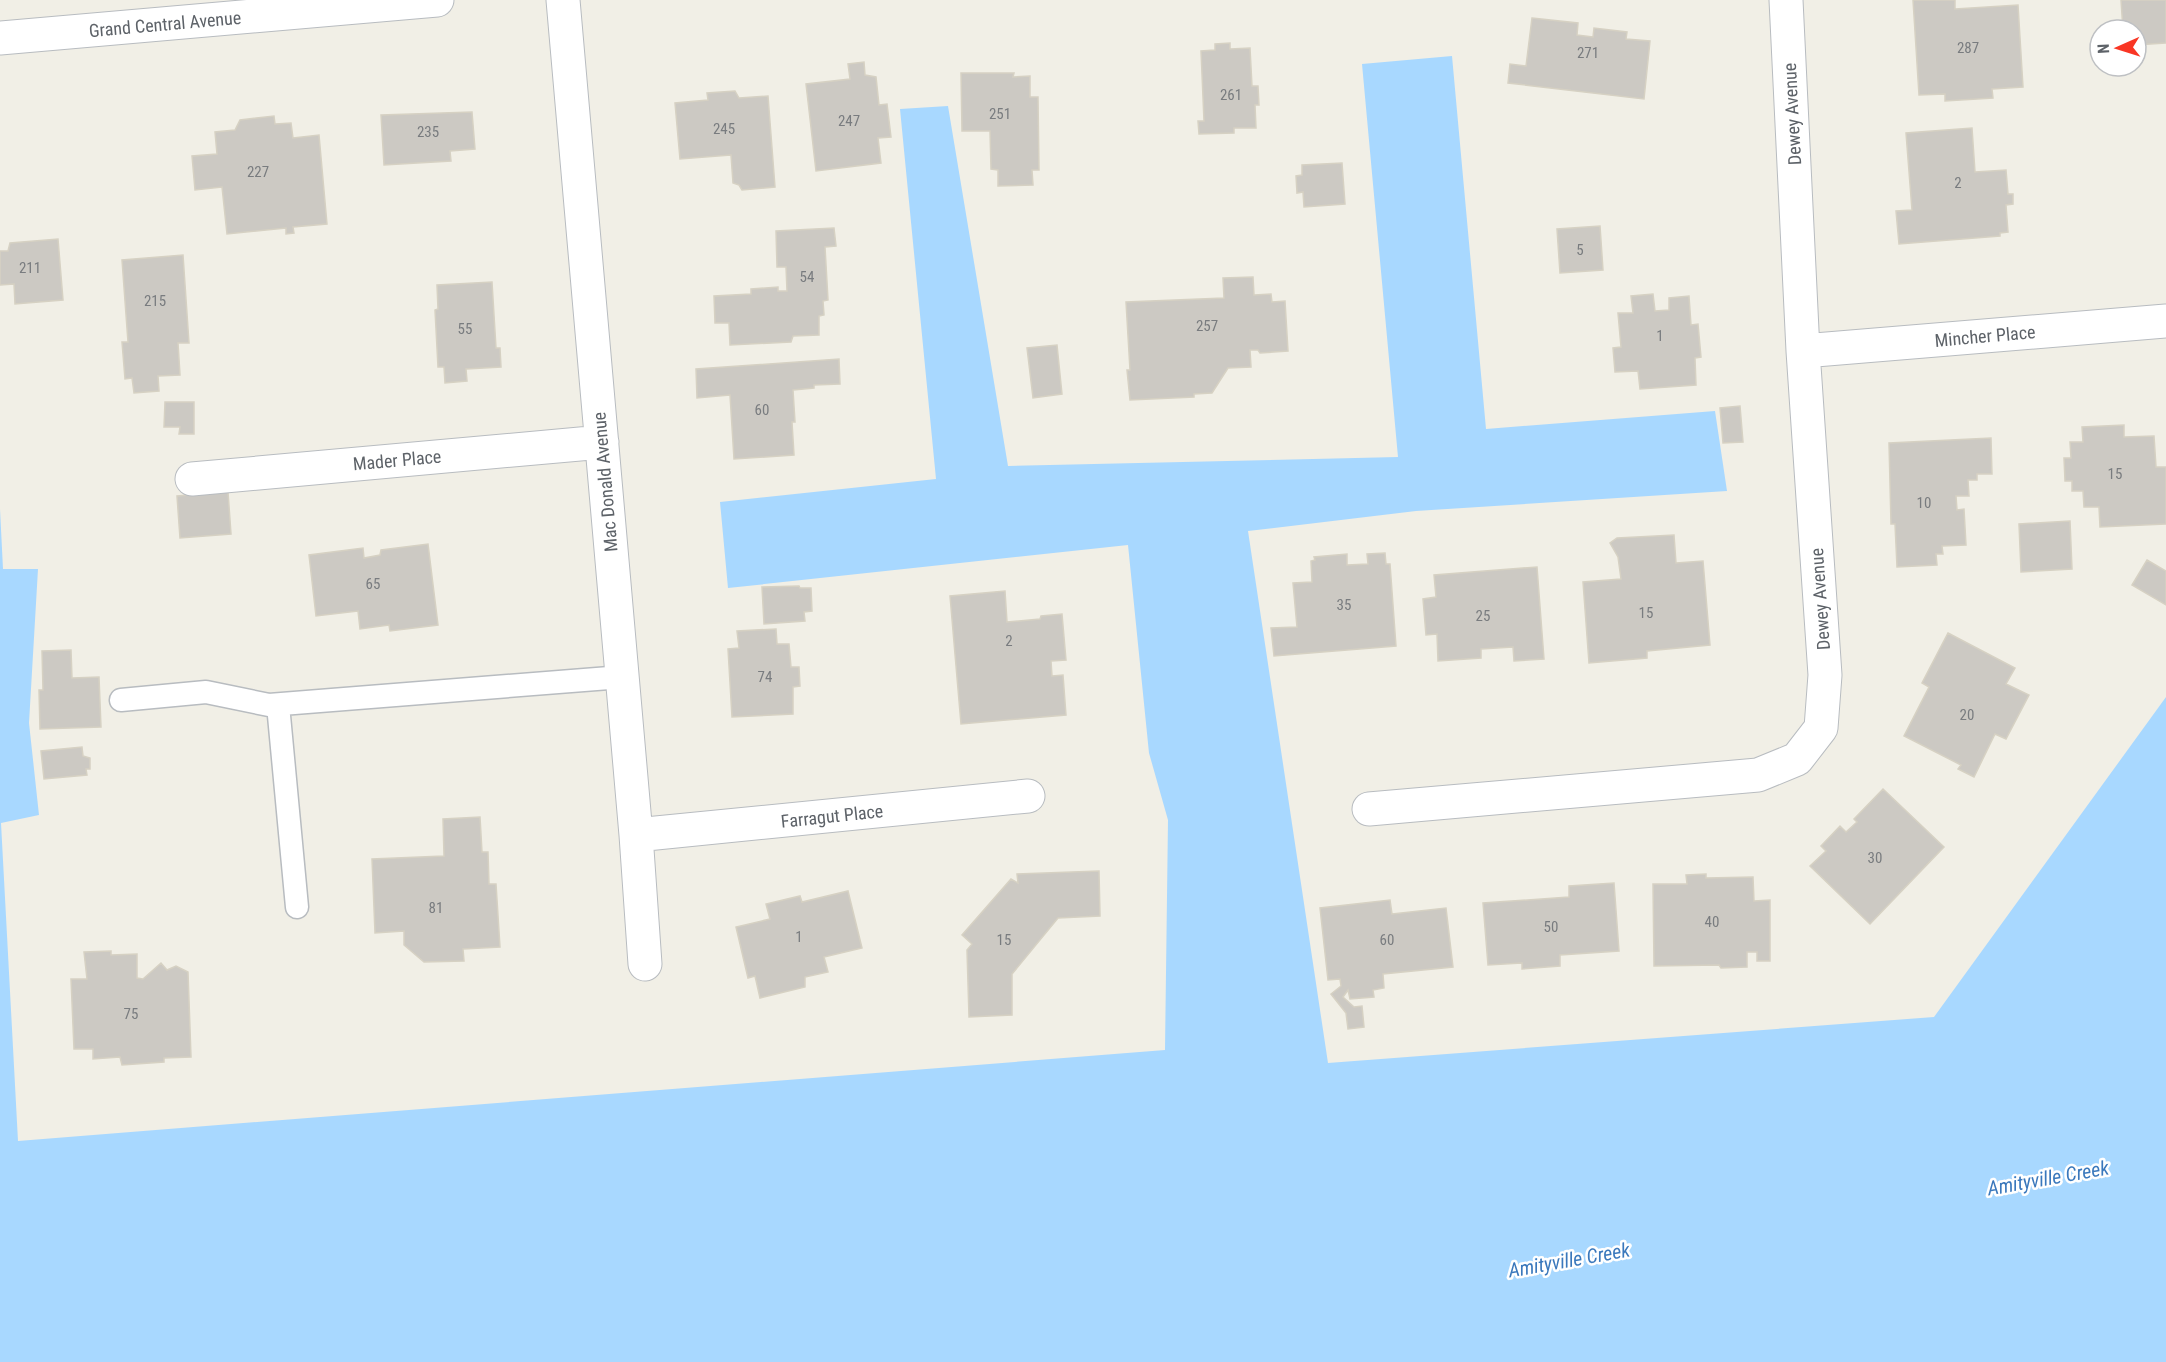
<svg xmlns="http://www.w3.org/2000/svg" width="2166" height="1362" font-family="'Roboto Condensed',sans-serif">
<rect width="100%" height="100%" fill="#f1efe6"/>
<path fill="#a8d8ff" d="M1452,56l34,373 229,-18 12,80 -311,20 -168,20 80,532 606,-46 232,-320v665h-2166v-853l3,60h35l-9,154 10,92 -38,8 17,318 1147,-91 3,-230 -19,-67 -21,-208 -400,43 -8,-86 216,-23 -36,-370 48,-3 60,360 390,-9 -36,-393z"/>
<path fill="#ccc9c3" stroke="#d6d1c3" stroke-width="1.5" d="M1913,0h42v9l63,-4 5,82 -31,2 1,9 -48,3v-7l-26,1z
M2121,0h45v43l-30,2v-15h-13z
M1532,18l46,5 -1,12 16,2 1,-9 33,4 -1,7 24,2 -6,58 -136,-16 2,-19 16,2z
M1230,43v6l20,-1 2,38h6l1,19h-4l1,23h-22v5l-35,1 -1,-13h6l-3,-70 14,-1v-6z
M864,62l1,13 11,2 3,28 8,-1 4,33 -13,1 3,25 -65,8 -10,-87 44,-5 -2,-15z
M961,73h53l-1,4 17,-1v21h8l1,73h-7l1,15 -35,1v-16l-7,-1 -1,-38h-28z
M735,91l4,7 29,-2 7,91 -33,3 -3,-5 -6,-2 -2,-28 -51,4 -5,-56 33,-3 -1,-7z
M472,112l3,37 -25,2 1,10 -67,4 -3,-50z
M274,116l1,8 16,-1 2,15 26,-3 8,89 -34,3 1,6 -8,1v-6l-59,6 -5,-47 -27,3 -3,-34 25,-2 -2,-22 20,-2 5,-10z
M1972,128l3,44 31,-2 2,24h5v10l-7,1 2,27 -8,1v3l-101,8 -3,-33 16,-1 -6,-77z
M1342,163l3,41 -41,3 -1,-15 -6,1 -1,-17 6,-1v-10z
M1600,226l3,44 -43,3 -3,-44z
M834,228l2,18 -11,1 3,53 -5,1 1,14 -5,1v19l-26,1 -2,6 -61,3 -1,-22h-14l-1,-27 37,-2v-5l27,-2v4h9l-1,-24h-9l-1,-36z
M58,239l5,61 -48,4 -1,-20 -14,1v-34h8l2,-8z
M183,255l6,88h-11l2,32 -22,1 1,15 -25,2 -2,-15 -7,1 -3,-37h6l-6,-82z
M1253,277l1,18 17,-1 1,8 13,-1 3,50 -28,2 -2,-3h-8l1,17 -23,1 -16,25 -18,1v3l-64,3 -3,-30h3l-4,-68 98,-4 -1,-20z
M492,282l4,66h4l1,19 -35,2 1,12 -22,2 -1,-16h-6l-3,-57 3,-1 -1,-24z
M1653,294l2,17 14,-1v-12l20,-2 2,29 7,-1 3,33 -6,1 1,27 -56,4 -2,-18 -23,1 -2,-24 8,-1 -3,-34h15l-2,-17z
M1057,345l5,49 -29,4 -6,-50z
M839,359l1,25 -26,1v3l-21,2 2,32h-3l2,33 -60,4 -4,-64 -33,3 -1,-29z
M165,402h29v32h-15l1,-7h-16z
M1740,406l3,36 -20,1 -3,-35z
M2124,425v12l30,-1 2,31h10v57l-66,3 -1,-20h-15l-1,-16h-11v-10h-7l-1,-23h7l-1,-16h13l-1,-15z
M1991,438l1,36h-15v6h-9l1,16h-13l1,14 7,-1 2,36 -24,1 1,8h-7l1,11 -40,2 -2,-43h-4l-2,-81z
M228,492l3,42 -51,4 -3,-42z
M2070,521l2,48 -51,3 -2,-48z
M1674,535l2,28 27,-2 7,84 -63,6v7l-58,5 -6,-81 38,-3 -3,-22 -8,-14 7,-5z
M428,544l10,81 -48,6 -1,-6 -29,4 -2,-18 -42,5 -7,-61 54,-7 1,10 16,-3 1,-5z
M1385,553l1,11h4l6,82 -122,10 -3,-28 26,-1 -4,-44 19,-1 -1,-21 4,-1 -1,-3 33,-3v11l21,-1 -1,-10z
M2147,560l19,11v34l-34,-20z
M1537,567l7,92 -30,2 -1,-14 -32,2v9l-43,3 -1,-27 -11,1 -3,-36 13,-2 -2,-22z
M799,586l1,2h11l1,23 -8,1 1,9 -41,3 -2,-37z
M1005,591l2,31 33,-3 1,-3 21,-2 4,46 -15,1 1,15 11,-1 3,40 -105,9 -11,-128z
M776,629l1,15h12l2,23h8l1,19 -7,1v27l-61,3 -4,-68 11,-1 -2,-17z
M1948,633l67,35 -9,16 23,11 -23,44 -11,-5 -21,43 -16,-8 3,-4 -57,-29 25,-49 -7,-4z
M71,650l1,28 27,-1 2,50 -61,2 -1,-39h4l-1,-39z
M82,747l1,9 7,2v11h-4l1,6 -43,4 -3,-28z
M1883,789l61,58 -74,77 -60,-58 16,-15 -5,-5 19,-20 6,6 11,-10 -3,-3z
M480,817l2,35h6l1,32h7l4,63 -37,2 1,12 -40,1 -20,-17v-14l-29,2 -3,-74 72,-3 -1,-37z
M1099,871l1,45 -42,2 -46,56v41l-43,2 -2,-67 5,-6 -10,-9 49,-56 7,4 -1,-9z
M1706,874v4l47,-1 1,24 16,-1v61h-13v-9h-10v15l-26,1 -2,-3 -65,1 -1,-82h34l-1,-9z
M1614,883l5,68 -59,4v11l-38,3v-6l-34,2 -5,-62 86,-6v-11z
M848,891l14,57 -38,9 4,15 -23,5v10l-45,11 -5,-22 -7,2 -12,-51 34,-8 -4,-15 34,-8 2,6z
M1390,900l2,14 54,-6 7,59 -70,7 1,14 -11,2 1,7 -24,2 -2,-9 -5,7 11,10 8,-1 2,21 -16,2 -2,-16 -15,-19 10,-8 -1,-7 -12,1 -8,-72z
M111,951v4l26,-1v24l6,1 18,-16 6,7 9,-4 12,6 3,85 -27,1v4l-42,3 -2,-8 -27,2v-10h-19l-3,-70h16l-3,-27z"/>
<g fill="none" stroke-linecap="round" stroke-linejoin="round">
<g stroke="#b8bcc0" stroke-width="25">
<path id="lane" d="M121,700l85,-8 63,13 353,-28
M278,705l19,202"/>
</g>
<g stroke="#b8bcc0" stroke-width="35">
<path id="street" d="M563,0l73,835 9,129
M0,38l437,-38
M1803,351l363,-30
M192,479l410,-37
M1369,809l389,-34 39,-16 24,-31 4,-53 -22,-324 -17,-351
M636,835l392,-39"/>
</g>
<use href="#lane" stroke="#fff" stroke-width="22"/>
<use href="#street" stroke="#fff" stroke-width="33"/>
</g>
<g text-anchor="middle" dominant-baseline="central" stroke-width="5" stroke-linejoin="round" paint-order="stroke">
<g font-size="15" fill="#797c7f">
<text x="1968" y="48">287</text>
<text x="1588" y="53">271</text>
<text x="1231" y="95">261</text>
<text x="1000" y="114">251</text>
<text x="849" y="121">247</text>
<text x="724" y="129">245</text>
<text x="428" y="132">235</text>
<text x="258" y="172">227</text>
<text x="1958" y="183">2</text>
<text x="1580" y="250">5</text>
<text x="30" y="268">211</text>
<text x="807" y="277">54</text>
<text x="155" y="301">215</text>
<text x="1207" y="326">257</text>
<text x="465" y="329">55</text>
<text x="1660" y="336">1</text>
<text x="762" y="410">60</text>
<text x="2115" y="474">15</text>
<text x="1924" y="503">10</text>
<text x="373" y="584">65</text>
<text x="1344" y="605">35</text>
<text x="1646" y="613">15</text>
<text x="1483" y="616">25</text>
<text x="1009" y="641">2</text>
<text x="765" y="677">74</text>
<text x="1967" y="715">20</text>
<text x="1875" y="858">30</text>
<text x="436" y="908">81</text>
<text x="1712" y="922">40</text>
<text x="1551" y="927">50</text>
<text x="799" y="937">1</text>
<text x="1004" y="940">15</text>
<text x="1387" y="940">60</text>
<text x="131" y="1014">75</text>
</g>
<g font-size="18" fill="#5d6268" stroke="#fff">
<text transform="translate(165 24) rotate(-5)">Grand Central Avenue</text>
<text transform="translate(1792 114) rotate(-93)">Dewey Avenue</text>
<text transform="translate(1985 336) rotate(-5)">Mincher Place</text>
<text transform="translate(397 460) rotate(-5)">Mader Place</text>
<text transform="translate(605 482) rotate(-95)">Mac Donald Avenue</text>
<text transform="translate(1820 599) rotate(-94)">Dewey Avenue</text>
<text transform="translate(832 816) rotate(-6)">Farragut Place</text>
</g>
<g font-size="20" font-style="italic" fill="#3a78bc" stroke="#fff">
<text transform="translate(2048 1178) rotate(-10)">Amityville Creek</text>
<text transform="translate(1569 1260) rotate(-10)">Amityville Creek</text>
</g>
</g>
<g transform="translate(2118 48) rotate(267)"><circle r="28" fill="#ffffff" stroke="#bec0c3" stroke-width="1.5"/>
<path d="M0-4.5L10 22L0 15L-10 22Z" fill="#f93624"/>
<text y="-9" font-size="16" font-weight="bold" text-anchor="middle" fill="#5d6268">N</text>
</g>
</svg>
